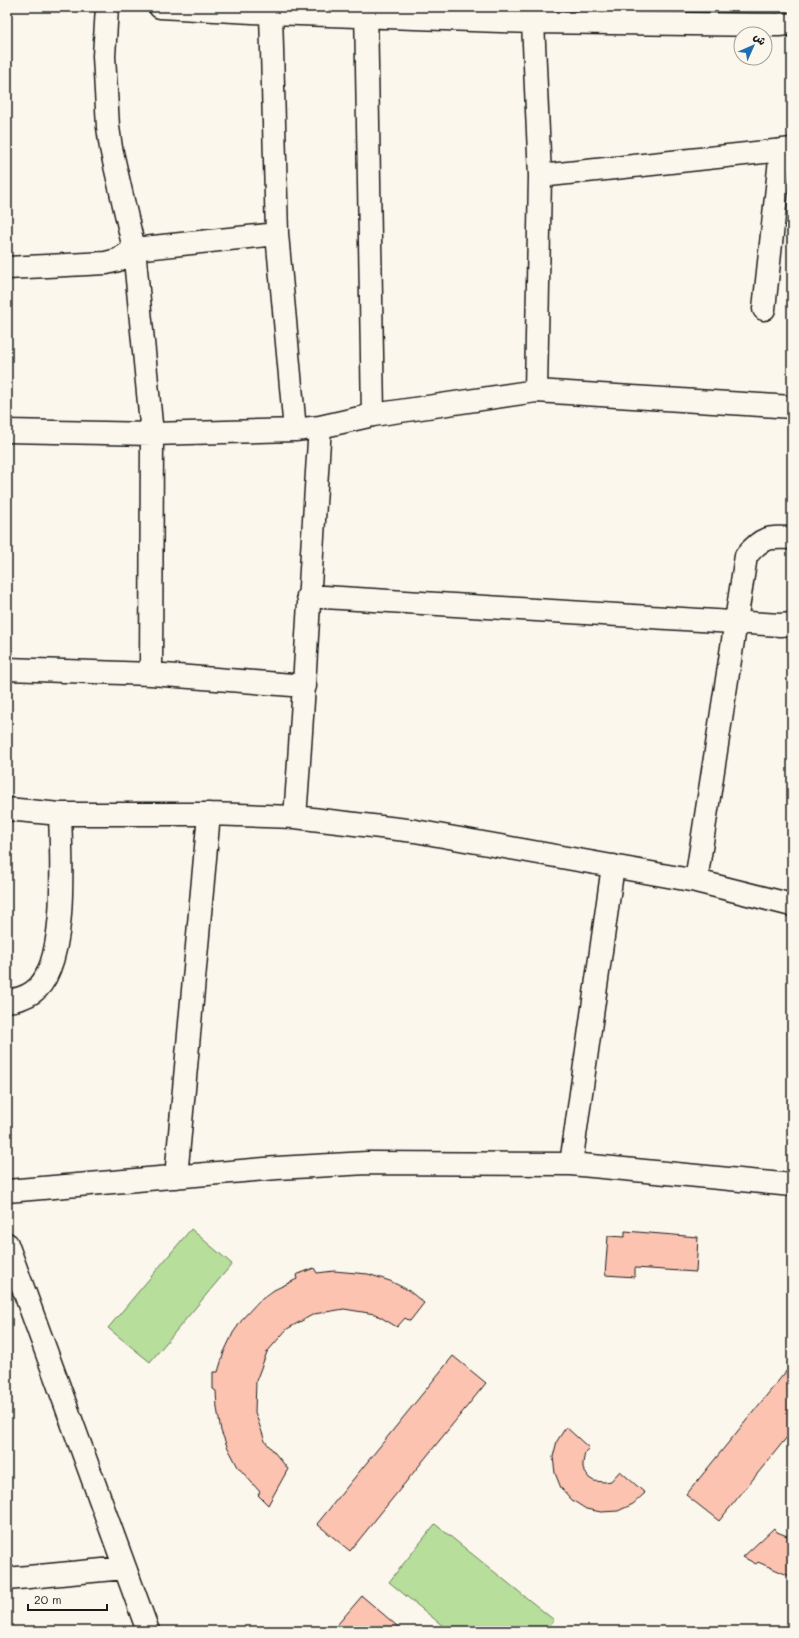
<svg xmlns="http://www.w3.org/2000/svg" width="799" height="1638" font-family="Mali,'Playpen Sans Arabic',sans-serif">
<rect width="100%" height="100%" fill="#fbf7ec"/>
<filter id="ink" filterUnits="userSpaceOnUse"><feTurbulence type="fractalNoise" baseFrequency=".025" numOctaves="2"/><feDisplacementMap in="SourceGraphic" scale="8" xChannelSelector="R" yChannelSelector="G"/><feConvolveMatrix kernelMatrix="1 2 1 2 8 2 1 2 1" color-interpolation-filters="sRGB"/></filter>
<g filter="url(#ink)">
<path fill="#b7de9a" stroke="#6a7d5b" d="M191,1229l41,35 -82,98 -42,-34z
M435,1524l119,96 -8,11h-97l-60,-49z"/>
<path fill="#fcc3b1" stroke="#1c1c1c" d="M625,1231l73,6 -2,35 -61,-4v9l-30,-2 3,-39 17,1z
M314,1268l3,5 17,-2 34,3 22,7 18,9 16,13 -14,18 -5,-3 -8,9 -22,-13 -31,-5 -30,5 -27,15 -20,23 -11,29 -1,31 10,29 23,28 -20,36 -10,-10 2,-3 -22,-25 -11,-21 -6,-15 -4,-23 -1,-17 -3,-2v-17h5l6,-20 9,-19 11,-16 14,-15 16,-12 23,-11 -1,-4z
M453,1356l33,27 -136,168 -33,-27z
M792,1364v67l-73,90 -33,-26z
M566,1427l23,21 -4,4 -2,11v6l6,9 5,3 11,1 6,-1 9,-10 25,22 -12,11 -15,7 -17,1 -15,-3 -14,-9 -11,-12 -6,-15 -2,-16 4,-16z
M774,1528l3,4 15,6v39l-34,-15 -2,2 -13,-7z
M362,1596l41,35h-71z"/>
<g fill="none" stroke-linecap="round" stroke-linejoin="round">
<g stroke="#1c1c1c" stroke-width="25">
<path id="minor" d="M107,7l-3,49 4,71 3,21 23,101 18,185 -1,240
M160,7l111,6 262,9 245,3 14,-1
M366,7l7,408
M271,13l6,221 18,196
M533,22l7,154 -4,215
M540,176l252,-27
M7,268l99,-5 12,-3 16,-11 143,-15
M764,309l17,-159
M7,431l145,3 143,-4 25,-3 53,-12 163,-24 256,16
M308,596l472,29 12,-1
M7,669l144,5 154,12
M7,809l53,5h149l86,3 120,14 281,50 96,24
M295,817c10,-130 16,-260 25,-390
M696,881l50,-325c16,-19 21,-19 46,-18
M7,1001c9,-1 19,-4 26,-9 36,-24 28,-139 27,-178
M571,1164l42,-298
M176,1177l33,-363
M7,1191l270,-23 90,-5 204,1 221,21
M7,1244l141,387
M7,1579l117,-11"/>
</g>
<use href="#minor" stroke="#fbf7ec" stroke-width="22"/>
</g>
</g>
<rect width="799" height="1638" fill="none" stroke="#fbf7ec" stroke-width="24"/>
<rect x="12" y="12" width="775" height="1614" fill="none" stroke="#1c1c1c" stroke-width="1.5" filter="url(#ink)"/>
<g transform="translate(753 46) rotate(45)"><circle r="19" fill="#fbf7ec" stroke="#a29f99"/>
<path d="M0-3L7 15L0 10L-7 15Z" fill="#1f6fb2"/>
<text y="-6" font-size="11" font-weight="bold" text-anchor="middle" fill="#1c1c1c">ش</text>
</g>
<path d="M28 1604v6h79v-6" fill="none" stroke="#1c1c1c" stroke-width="2"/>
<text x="34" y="1604" font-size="12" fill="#1c1c1c" stroke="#fbf7ec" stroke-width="3" paint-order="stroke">20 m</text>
</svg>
